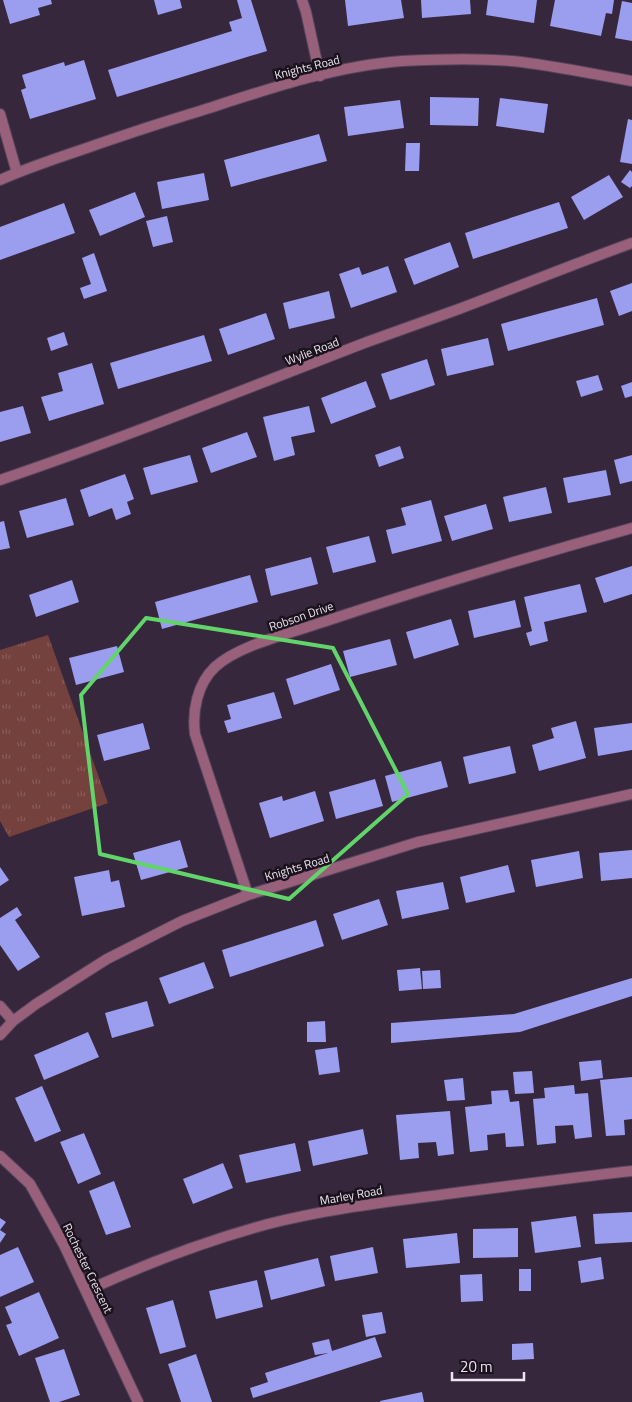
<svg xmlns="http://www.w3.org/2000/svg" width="632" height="1402" font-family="'Titillium Web',sans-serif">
<defs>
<pattern id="grass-tufts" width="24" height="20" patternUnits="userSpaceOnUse" patternTransform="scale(1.25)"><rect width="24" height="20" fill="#74413d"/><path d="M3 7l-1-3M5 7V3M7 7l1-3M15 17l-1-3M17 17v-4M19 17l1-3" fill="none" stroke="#885c5a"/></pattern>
</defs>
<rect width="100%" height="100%" fill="#37273d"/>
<path fill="url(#grass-tufts)" d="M48,635l60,168 -99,34 -9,-16v-171z"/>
<path fill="#9b9def" d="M3,0h48l1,4 -14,4 2,7 -30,9z
M154,0h26l2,8 -24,7z
M237,0h14l16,51 -150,46 -9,-27 124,-39 -3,-9 13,-4z
M345,0h56l3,18 -56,8z
M421,0h49l1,14 -49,4z
M488,0h49l-3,23 -48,-8z
M555,0h59l-2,14 -6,-1 -5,23 -51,-10z
M622,1l10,2v38l-17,-3z
M84,60l12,39 -66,20 -9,-29 5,-2 -4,-13 42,-13 1,4z
M430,97l49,1 -1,28 -48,-1z
M500,98l48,6 -4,29 -48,-7z
M400,100l4,28 -56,8 -4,-29z
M628,119l4,1v44l-12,-2z
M319,134l8,27 -96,26 -7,-27z
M406,143h14l-1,28h-14z
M630,170l2,2v14l-2,2 -9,-6z
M204,173l5,27 -47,9 -5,-27z
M609,175l14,22 -39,23 -13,-23z
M135,192l10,25 -45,19 -11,-26z
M559,202l9,26 -95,31 -8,-26z
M64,203l11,30 -75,27v-33z
M167,216l6,26 -20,5 -7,-26z
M450,242l9,25 -45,18 -10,-26z
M94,253l13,38 -23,8 -4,-11 11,-4 -9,-26z
M388,266l9,26 -46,16 -12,-34 20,-7 3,8z
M632,283v28l-13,5 -9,-25z
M329,291l6,27 -46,11 -6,-26z
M597,298l7,27 -96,26 -7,-27z
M266,313l9,26 -47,16 -9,-26z
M64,332l4,13 -17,6 -4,-13z
M204,335l8,26 -94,28 -8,-26z
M488,338l6,27 -47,11 -6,-27z
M427,359l8,26 -45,15 -9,-26z
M92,363l12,41 -55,17 -8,-24 22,-6 -5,-18z
M598,375l5,15 -22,7 -5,-16z
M366,381l10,26 -45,17 -10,-26z
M632,382v14l-7,2 -4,-12z
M23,406l8,27 -31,9v-30z
M309,406l6,26 -24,5 4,18 -21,6 -11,-44z
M247,432l10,25 -46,16 -9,-25z
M400,446l4,12 -25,9 -4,-12z
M190,455l8,27 -47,13 -8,-27z
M632,455v26l-12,3 -6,-24z
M606,470l5,25 -43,8 -5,-25z
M125,474l9,25 -7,3 4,12 -15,6 -4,-12 -23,9 -9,-27z
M546,487l6,26 -43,9 -6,-25z
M66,498l8,27 -47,13 -8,-27z
M431,500l11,41 -50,13 -6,-24 20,-5 -5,-17z
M486,504l7,25 -41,12 -8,-25z
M4,521l6,27 -10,2v-28z
M369,536l7,26 -43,11 -7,-26z
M311,557l7,27 -47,12 -6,-27z
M632,566v28l-28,9 -9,-25z
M250,575l8,27 -96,27 -7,-27z
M72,580l7,22 -43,15 -7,-22z
M580,584l7,28 -43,10 4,19 -18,5 -4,-13 6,-2 -8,-34z
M515,600l6,27 -47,11 -6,-27z
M451,619l8,26 -45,14 -8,-27z
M390,639l7,26 -47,12 -7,-26z
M117,646l7,26 -48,13 -7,-27z
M331,664l9,26 -46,15 -8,-26z
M274,692l8,26 -54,15 -4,-12 7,-2 -4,-14z
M576,721l10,37 -47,13 -7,-26 22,-7 -3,-10z
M143,723l7,26 -46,12 -7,-26z
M632,723v27l-34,6 -4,-28z
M510,746l6,27 -47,11 -6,-27z
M441,761l7,26 -56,15 -7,-26z
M375,779l8,27 -47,13 -7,-27z
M315,791l9,30 -54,17 -11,-35 23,-7 1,5z
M180,840l8,27 -47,13 -8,-27z
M632,850v28l-31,3 -2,-28z
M579,851l4,27 -47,9 -5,-27z
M508,865l7,27 -49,11 -6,-26z
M0,867l9,13 -9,6z
M109,870l2,12 8,-2 6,27 -43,9 -8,-39z
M443,882l6,27 -47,10 -6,-28z
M379,899l9,26 -46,15 -9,-26z
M17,907l5,8 -7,5 25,37 -22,14 -18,-26v-27z
M316,920l8,26 -94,31 -8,-27z
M204,962l10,26 -45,16 -10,-26z
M420,968l2,21 -23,2 -2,-21z
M440,970l1,18 -18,1 -1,-18z
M632,978v18l-112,36 -129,11v-20l123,-9z
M147,1001l7,25 -42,12 -7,-25z
M325,1021l1,21h-19v-20z
M88,1032l11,25 -55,23 -10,-25z
M337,1047l3,25 -21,3 -4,-25z
M601,1060l2,18 -22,3 -2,-19z
M532,1071l2,22 -19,1 -2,-22z
M632,1077v42l-8,1 1,15 -19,1 -6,-56z
M463,1078l2,22 -18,1 -3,-21z
M574,1085l1,9 13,-1 4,44 -17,2 -2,-14 -18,1 1,17 -19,2 -4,-46 12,-1 -1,-10z
M42,1086l19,45 -26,11 -20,-44z
M508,1090l2,12 9,-1 5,45 -18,1 -1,-14 -18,2 1,15 -18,2 -5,-45 27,-3 -1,-13z
M450,1111l4,43 -16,2 -2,-14 -18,1 1,15 -19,2 -4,-45z
M363,1129l5,25 -55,12 -5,-25z
M84,1133l17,41 -23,10 -18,-42z
M295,1143l6,28 -55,12 -7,-28z
M223,1163l10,25 -40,16 -10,-25z
M114,1181l17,46 -25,8 -17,-44z
M632,1212v30l-37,2 -2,-30z
M576,1216l5,31 -46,6 -4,-31z
M0,1218l6,4 -6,8 6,4 -6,9z
M518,1228v29l-45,1v-29z
M457,1233l3,30 -54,5 -3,-29z
M18,1247l16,35 -34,15v-42z
M373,1247l5,26 -43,8 -5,-25z
M601,1257l3,22 -23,4 -3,-22z
M318,1258l7,28 -54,14 -7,-29z
M519,1269h12v22h-12z
M482,1274l1,27 -22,1 -1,-27z
M257,1280l6,27 -47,12 -7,-28z
M39,1292l20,46 -40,18 -13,-31 6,-2 -7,-16z
M173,1300l13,47 -26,7 -14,-46z
M382,1312l4,21 -20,4 -4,-22z
M375,1337l7,20 -129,41 -3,-10 18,-6 -3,-9 63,-20 -13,2 -3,-12 17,-4 3,12z
M533,1343l1,16 -22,1v-16z
M64,1349l16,46 -21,7h-9l-15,-44z
M196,1354l16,48h-31l-13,-38z
M422,1392l2,10h-44v-1z"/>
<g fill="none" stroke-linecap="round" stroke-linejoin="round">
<g stroke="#54455a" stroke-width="12">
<path id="minor" d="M302,0l4,12 14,64
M0,114l17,59
M0,180c27,-12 54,-21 81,-30 40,-14 79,-27 119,-39 65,-21 134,-45 202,-50 37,-2 74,-3 110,0 40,4 80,13 120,20
M0,480c124,-42 245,-91 367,-138 31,-11 62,-22 92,-33 58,-22 115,-45 173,-66
M248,895l-53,-161c-3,-22 2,-50 20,-67 24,-22 76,-34 108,-45 102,-34 205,-65 309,-94
M0,1006l13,15
M0,1035l13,-14 23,-17 71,-45 75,-38 66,-26 170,-53 214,-48
M0,1156l30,28 34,61 74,157
M86,1291c59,-27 119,-50 182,-67 58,-15 119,-22 179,-30 62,-8 123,-16 185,-23"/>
</g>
<use href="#minor" stroke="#98607a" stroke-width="10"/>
</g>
<path fill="none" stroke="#61d56a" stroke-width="4" stroke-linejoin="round" d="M146,618l187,30 75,146 -119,105 -189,-45 -19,-159z"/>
<g text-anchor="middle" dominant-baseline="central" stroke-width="5" stroke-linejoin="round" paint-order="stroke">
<g font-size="12" fill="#ede3f1" stroke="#1a131d">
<text transform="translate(307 67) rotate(-14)">Knights Road</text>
<text transform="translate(312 351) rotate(-21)">Wylie Road</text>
<text transform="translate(301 616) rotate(-19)">Robson Drive</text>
<text transform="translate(297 867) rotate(-17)">Knights Road</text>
<text transform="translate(351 1195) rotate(-10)">Marley Road</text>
<text transform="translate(88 1268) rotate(64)">Rochester Crescent</text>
</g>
</g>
<path d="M452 1372v8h72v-8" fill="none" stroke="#ede3f1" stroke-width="2.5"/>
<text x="460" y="1372" font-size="15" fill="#ede3f1" stroke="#1a131d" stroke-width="4" paint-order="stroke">20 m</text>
</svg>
